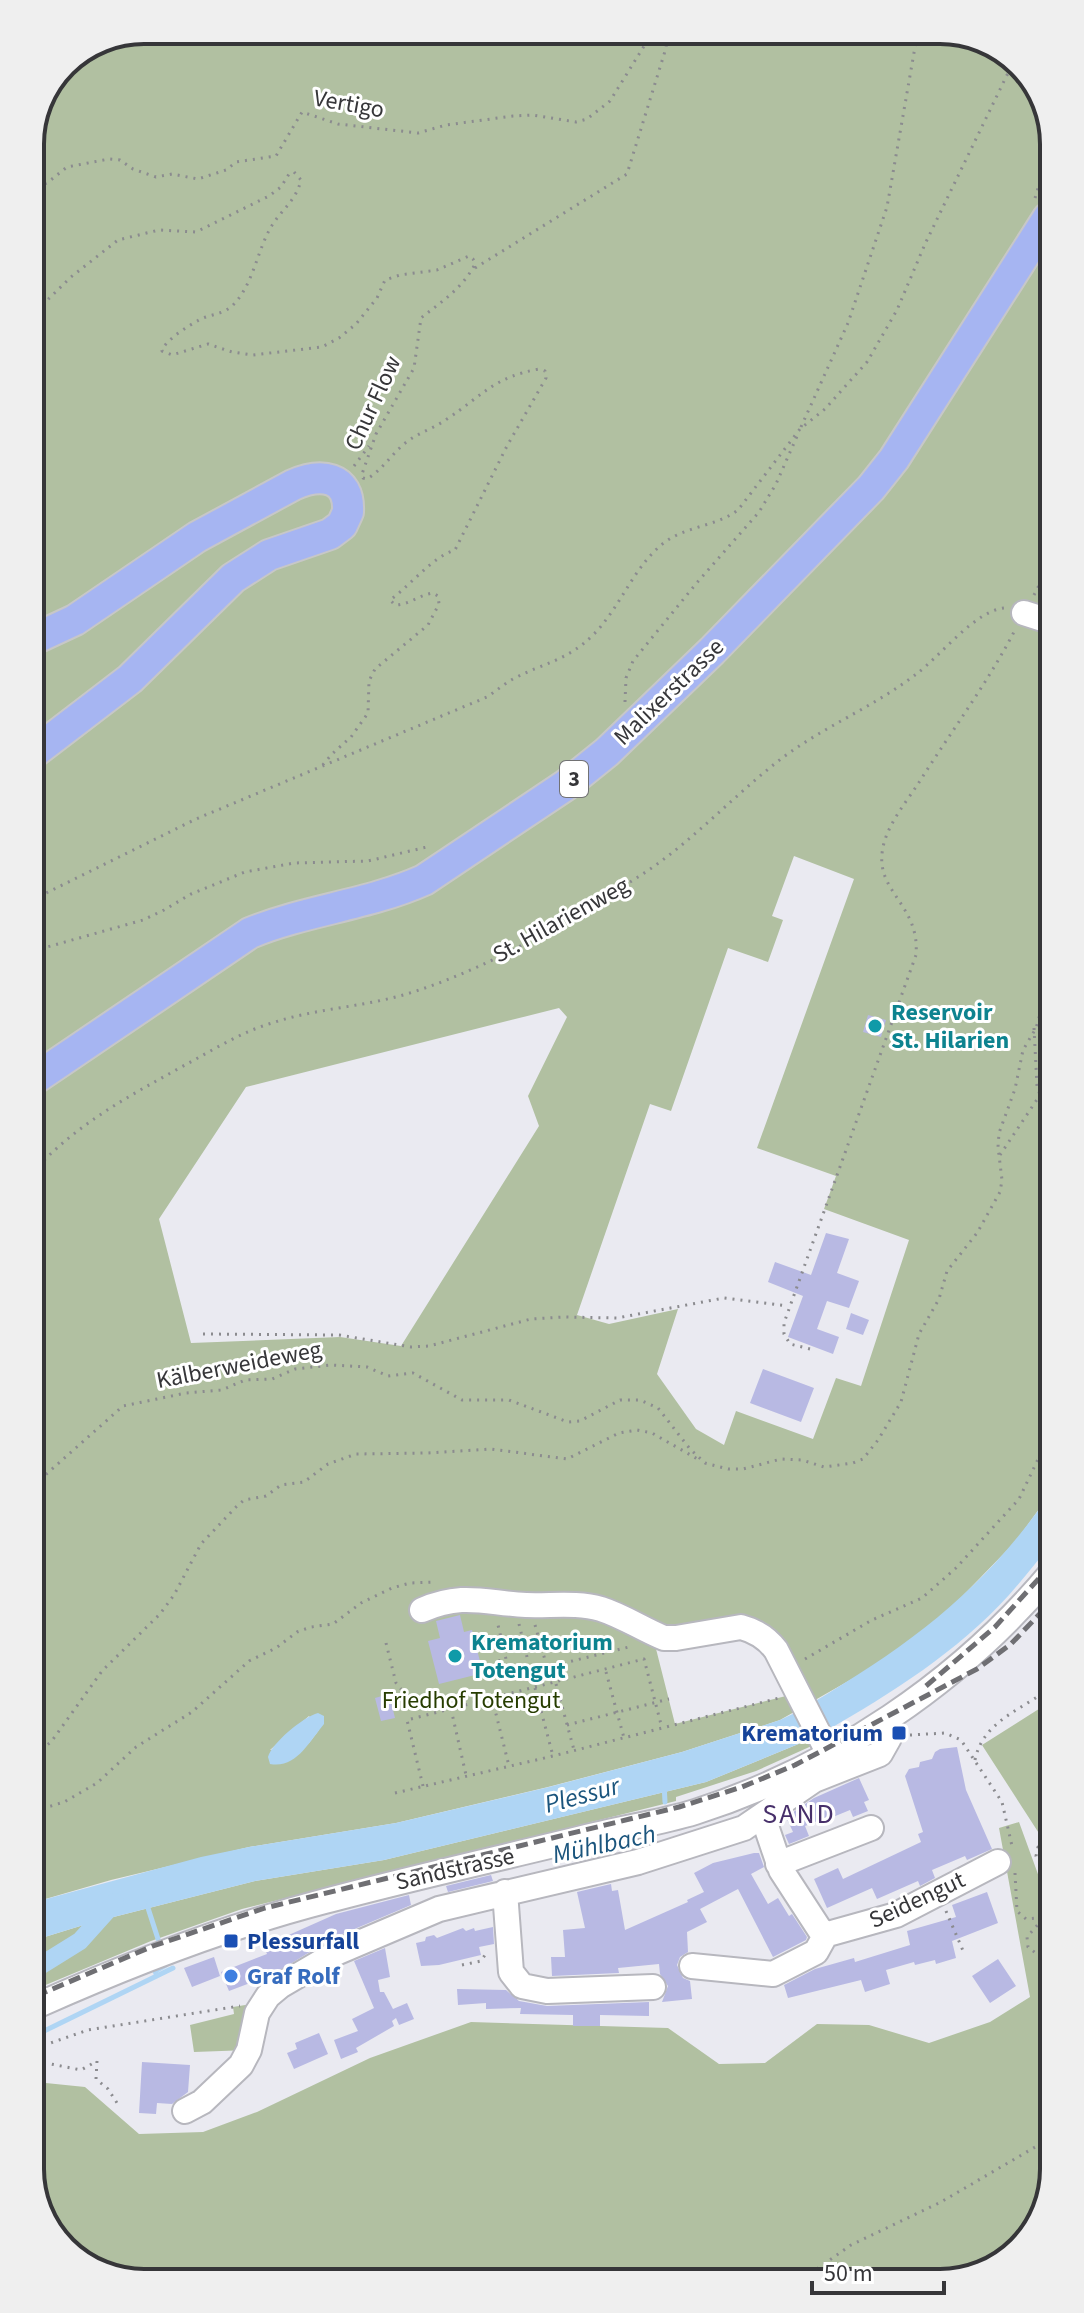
<svg xmlns="http://www.w3.org/2000/svg" width="1084" height="2313" font-family="'Source Sans 3',sans-serif">
<rect width="100%" height="100%" fill="#eaeaf1"/>
<path fill="#b1c0a1" fill-rule="evenodd" d="M144,30h804l62,24 38,53 2,707 -6,27 6,5 2,645 -36,50 -69,71 -40,32 -41,27 -86,49 -98,32 -134,35 -152,36 -147,24 -138,33 -76,22 -5,-1765 34,-74zM794,856l60,23 -97,269 79,28 -12,33 85,31 -48,146 -25,-8 -23,61 -77,-28 -12,34 -28,-16 -39,-55 21,-65 -69,15 -32,-9 73,-211 21,7 57,-163 40,14 15,-42 -11,-4zM559,1008l8,9 -39,79 11,30 -138,220 -61,-9 -149,6 -32,-124 87,-132zM652,1633l113,4 33,56 -123,31zM309,1716l10,14 -10,13 -39,7z
M1053,1700v155l-71,-110z
M813,1738l3,6 -60,27 -80,26v4l-434,108 -91,32 -115,48 -1,-49 55,-17 165,-42 129,-21 322,-78z
M1019,1822l28,77 6,1 1,270 -19,63 -58,44 -841,6 -61,-23 -39,-54v-124l49,5 54,47 64,-2 54,-20 113,-54 101,-36 197,6 51,36 46,-1 52,-39 52,1 60,18 61,-21 40,-25 -31,-169z
M263,2002l-14,48 -55,2 -4,-27 44,-11 -1,-7z"/>
<path fill="#afd5f4" d="M1052,1491v52c-14,17 -28,35 -43,52 -52,57 -117,98 -183,136l-14,-28c101,-60 173,-114 240,-212z
M799,1711l14,27 -107,44 -322,78 -129,21 -165,42 -55,17v-38l166,-45 48,-10 147,-24 153,-36 133,-35 98,-32z
M318,1713l6,3v8c-15,18 -28,45 -54,40l-2,-7c4,-14 35,-40 50,-44z"/>
<g fill="none" stroke-linecap="round" stroke-linejoin="round">
<path stroke="#afd5f4" stroke-width="5" d="M664,1783l1,19
M149,1902l-1,6 10,31
M157,1976l-2,-5 11,-6
M36,2035l137,-67"/>
<path stroke="#afd5f4" stroke-width="18" d="M35,1969l45,-28 35,-39"/>
</g>
<path fill="#b8b9e3" d="M868,1015l18,5 -5,17 -18,-5z
M826,1233l23,6 -12,34 22,8 -10,27 -22,-7 -10,28 22,8 -6,17 -45,-17 15,-41 -35,-14 7,-20 36,13z
M851,1313l18,7 -6,15 -17,-6z
M763,1369l51,19 -13,34 -51,-19z
M460,1615l4,17 8,-2 11,43 -44,11 -11,-43 12,-3 -4,-17z
M389,1694l6,24 -14,3 -6,-23z
M957,1747l9,43 26,59 -25,11 -2,-4 -33,14 3,8 -15,8 -2,-5 -41,18 -5,-11 -45,20 -13,-29 24,-11 5,11 78,-37 -3,-8 5,-2 -18,-56 4,-7 10,-2 1,-5 12,-3 3,-7 5,-3z
M859,1778l10,22 -5,2 4,9 -15,6 -3,-7 -17,7 -1,-2 -27,11 4,10 -20,8 -4,-9 8,-3 -7,-15 28,-19z
M754,1853h5l5,14 -13,7 17,30 10,-6 11,18 3,-2 15,23 -1,3 -33,17 -35,-68 -38,20 7,13 -20,10 1,20 -8,5 -3,8 6,13 7,3 2,18 -30,3 6,-16 -8,-12 -1,-10 -41,4 1,5 -67,3 -1,-19h14l-2,-27 22,-2 -8,-36 34,-8 1,7 6,-1 7,40 63,-28 -1,-2 17,-8 -10,-19 19,-10z
M491,1875l2,6 -45,11 -2,-6z
M987,1892l11,31 -46,18 4,17 -20,6 -1,-4 -20,5 -1,-3 -28,8 4,14 -25,8 -4,-12 -73,18 -4,-13 31,-16 39,-11 1,4 55,-17 -3,-14 49,-14 -4,-12z
M409,1895l2,10 -80,34 -67,41 -1,-2 -34,13 -8,-19 46,-18 -3,-8 72,-32z
M493,1927l1,17 -15,3 2,8 -42,10 -18,1 -5,-23 9,-2 1,-4 8,-2 3,3 26,-10 3,3 8,-3 1,3z
M385,1948l5,29 -12,3 2,12h4l9,17 14,-6 7,16 -15,6 -3,-7 -4,3 2,5 -38,22 2,4 -17,7 -7,-19 24,-9 -6,-12 22,-11 -20,-47z
M214,1957l6,19 -28,11 -8,-19z
M998,1959l18,27 -26,17 -18,-27z
M457,1989l49,1 13,11 28,5 102,-4v14l-49,-1v11h-27v-11l-53,-1 1,-6 -35,1v-6l-28,2z
M319,2033l9,21 -34,15 -7,-16 10,-4 -2,-6z
M142,2062l48,3 -2,27 -16,12 -15,-1 -1,11 -17,-1z"/>
<g fill="none" stroke-linecap="round" stroke-linejoin="round">
<g stroke="#b7b7be" stroke-width="28">
<path id="minor" d="M1024,613l25,8
M422,1610c41,-18 63,-7 104,-5 25,1 51,-3 75,4 22,7 41,20 63,29h12l65,-11c15,4 26,11 35,23l53,104
M763,1817l18,53 39,60 8,4 68,-19 102,-53
M778,1864l93,-36
M505,1892l6,80 11,14 25,5 106,-4
M692,1966l81,8 43,-22 10,-18
M36,2006c94,-42 189,-79 289,-105 90,-24 180,-44 270,-66 33,-8 68,-13 100,-23 138,-44 265,-130 357,-240
M185,2111l17,-9 39,-37 8,-15 8,-37 11,-17 12,-10 58,-34 101,-43 199,-47 106,-34 70,-48 66,-26 9,-16 -5,-16"/>
</g>
<g stroke="#c7c7c8" stroke-width="34">
<path id="major" d="M32,640l43,-20 122,-83 96,-52c27,-12 57,-10 55,27l-6,13 -12,9 -61,21 -36,23 -103,101 -98,75
M33,1080l217,-147c56,-23 118,-28 174,-53l142,-95 41,-33 105,-101 159,-163 23,-29 154,-241"/>
</g>
<path stroke="#8b8b8f" stroke-width="3" stroke-dasharray="2 6" stroke-linecap="butt" d="M30,190l17,-7 20,-16 42,-8 11,1 13,9 23,8 16,-3 26,5 28,-9 10,-8 40,-6 26,-44 36,12 80,9 28,-8 67,-9 19,-1 44,7 11,-3 23,-18 44,-71
M1035,198l13,-42
M475,268l152,-94 39,-126 2,-18
M31,316l40,-39 47,-37 41,-10 37,2 73,-36 12,-9 8,-13 5,-2 7,8c-5,21 -20,30 -30,47 -14,24 -18,58 -38,78 -10,10 -23,9 -34,15 -11,6 -35,21 -37,31l10,4 36,-11 24,8 21,3 69,-8 17,-9 17,-14 21,-26 8,-18 15,-5 37,-5 32,-14 4,3 2,5c-12,24 -34,38 -54,54l-7,50 -38,66 -14,40 1,4 4,1c15,-9 24,-24 37,-35 13,-11 29,-15 43,-25 36,-24 47,-42 92,-50l6,2 1,7 -39,68 -52,104c-23,7 -44,35 -65,50l5,5c14,0 24,-10 38,-12l5,3 1,8 -11,21 -53,44 -6,12 -1,32 -17,24 -19,17 -11,13
M1049,401l-9,43 9,29
M801,427l47,-104 39,-116 31,-177
M354,466l15,-20
M1034,595l15,-29
M625,702l1,-24 7,-17 62,-76 64,-73 17,-28 22,-50
M32,900l164,-81 291,-122c9,-6 17,-13 26,-18 30,-16 54,-18 80,-44 28,-28 41,-70 72,-93 22,-16 52,-16 73,-32l62,-81 25,-20 42,-47 30,-52 28,-66 82,-169 10,-12
M33,951l110,-31 21,-10 27,-16 54,-22 49,-9 74,-2 63,-15
M1034,1028l3,58 14,42
M1000,1155l40,-60
M33,1172c43,-48 96,-76 152,-107 28,-15 56,-33 87,-42 48,-16 99,-16 147,-33 78,-26 150,-70 219,-113 51,-32 92,-78 139,-115 43,-34 95,-54 138,-87 25,-18 60,-65 90,-67
M1051,1304v6
M203,1334l136,1 72,12 18,-1 102,-27 33,-2 53,1 107,-20 64,8
M810,1349l-20,-5 -6,-10v-11l132,-368c4,-49 -38,-62 -34,-101 2,-25 22,-49 36,-70 32,-51 69,-100 97,-154
M34,1485l89,-79 63,-13 36,-3 23,-10 27,-1 23,-10 36,-4 36,2 21,9 25,-3 49,27h47l59,22 12,-1 40,-21h20l18,8 32,41 15,14 23,6h15l38,-10 21,1 22,7 29,-4 10,-4 15,-19 23,-38 18,-68 20,-35 8,-28 30,-38 23,-41 2,-12 -4,-33 1,-14 16,-44 8,-39 13,-22 14,-48
M519,1624l8,33
M535,1625l12,42
M386,1643l10,40 5,6
M805,1659l67,-39 50,-22 34,-30 63,-69 33,-69
M540,1669l93,-23
M606,1672l18,66
M498,1674l-3,-12 11,-3 -8,-34
M556,1684l18,66
M535,1688l18,68
M492,1698l17,68
M451,1709l15,66
M567,1725l102,-26
M910,1735l35,-2 16,7 41,62 10,44
M35,1754l16,-12 51,-71 58,-57 14,-19 27,-51 35,-37 8,-7 22,-4 15,-11 23,-3 24,-18 28,-10 71,-1 64,-4 76,10 52,-26 18,-3 15,3 49,28
M975,1760c8,-40 49,-51 78,-74
M423,1786l-16,-66 237,-61 18,69
M395,1793l158,-37 226,-58
M35,1811l29,-9 33,-19 39,-36 56,-35 57,-51 27,-13 21,-16 14,-5 22,-3 28,-21 31,-15 18,-5 25,-1
M1045,1842l-7,5 -2,9 17,26
M1015,1873l2,38 9,8 12,-1 3,3 -14,16 1,10 15,12v6l10,-2
M946,1911l18,42
M462,1965l19,-4 6,-9
M36,2048l52,-18 152,-24
M97,2061l-1,18 12,10 11,17
M36,2066l15,-2 30,6 16,-9
M804,2278l47,-33 90,-43 113,-66
M629,2279c14,-8 32,-16 43,0"/>
<use href="#minor" stroke="#fff" stroke-width="24"/>
<use href="#major" stroke="#a6b5f2" stroke-width="30"/>
<path stroke="#6f6f73" stroke-width="5" stroke-dasharray="12 6" stroke-linecap="butt" d="M926,1686l69,-59 57,-63
M36,1996l117,-50 112,-38 414,-101 63,-20 53,-22 182,-96 34,-25 41,-43"/>
</g>
<g fill="#0f9aa8" stroke="#fff" stroke-width="3">
<circle cx="875" cy="1026" r="8"/>
<circle cx="455" cy="1656" r="8"/>
</g>
<g fill="#1a4fb4" stroke="#fff" stroke-width="3">
<rect x="891" y="1725" width="16" height="16" rx="4"/>
<rect x="223" y="1933" width="16" height="16" rx="4"/>
</g>
<circle fill="#3f7fe0" stroke="#fff" stroke-width="3" cx="231" cy="1976" r="8"/>
<g text-anchor="middle" dominant-baseline="central" stroke-width="6" stroke-linejoin="round" paint-order="stroke">
<rect fill="#fff" stroke="#727274" stroke-width="2" x="560" y="761" width="28" height="36" rx="6"/>
<g font-size="22" font-weight="bold" fill="#363639">
<text x="574" y="779">3</text>
</g>
<g font-size="24" fill="#363639" stroke="#fff">
<text transform="translate(349 104) rotate(10)">Vertigo</text>
<text transform="translate(373 403) rotate(-65)">Chur Flow</text>
<text transform="translate(669 692) rotate(-44)">Malixerstrasse</text>
<text transform="translate(561 920) rotate(-29)">St. Hilarienweg</text>
<text transform="translate(239 1365) rotate(-11)">Kälberweideweg</text>
<text transform="translate(455 1869) rotate(-13)">Sandstrasse</text>
<text transform="translate(917 1900) rotate(-25)">Seidengut</text>
</g>
<g font-size="24" font-weight="bold" fill="#0d838f" stroke="#fff" text-anchor="start">
<text x="891" y="1012">Reservoir<tspan x="891" dy="28">St. Hilarien</tspan></text>
<text x="471" y="1642">Krematorium<tspan x="471" dy="28">Totengut</tspan></text>
</g>
<g font-size="24" fill="#273d00" stroke="#fff">
<text x="471" y="1700">Friedhof Totengut</text>
</g>
<g font-size="24" font-weight="bold" fill="#164399" stroke="#fff" text-anchor="end">
<text x="883" y="1733">Krematorium</text>
<text x="247" y="1941" text-anchor="start">Plessurfall</text>
</g>
<g font-size="24" font-weight="bold" fill="#366cbe" stroke="#fff" text-anchor="start">
<text x="247" y="1976">Graf Rolf</text>
</g>
<g font-size="26" font-style="italic" fill="#1b557d" stroke="#fff">
<text transform="translate(582 1795) rotate(-15)">Plessur</text>
<text transform="translate(604 1844) rotate(-12)">Mühlbach</text>
</g>
<g font-size="28" letter-spacing="2" fill="#472f6a" stroke="#fff">
<text x="799" y="1814">SAND</text>
</g>
</g>
<path d="M0 0H1084V2313H0ZM144 44H940A100 100 0 0 1 1040 144V2169A100 100 0 0 1 940 2269H144A100 100 0 0 1 44 2169V144A100 100 0 0 1 144 44Z" fill="#efefef" fill-rule="evenodd"/>
<path fill="none" stroke="#363639" stroke-width="4" d="M144 44H940A100 100 0 0 1 1040 144V2169A100 100 0 0 1 940 2269H144A100 100 0 0 1 44 2169V144A100 100 0 0 1 144 44Z"/>
<path d="M812 2281v12h132v-12" fill="none" stroke="#363639" stroke-width="4"/>
<text x="824" y="2281" font-size="24" fill="#363639" stroke="#ffffff" stroke-width="6" paint-order="stroke">50 m</text>
</svg>
